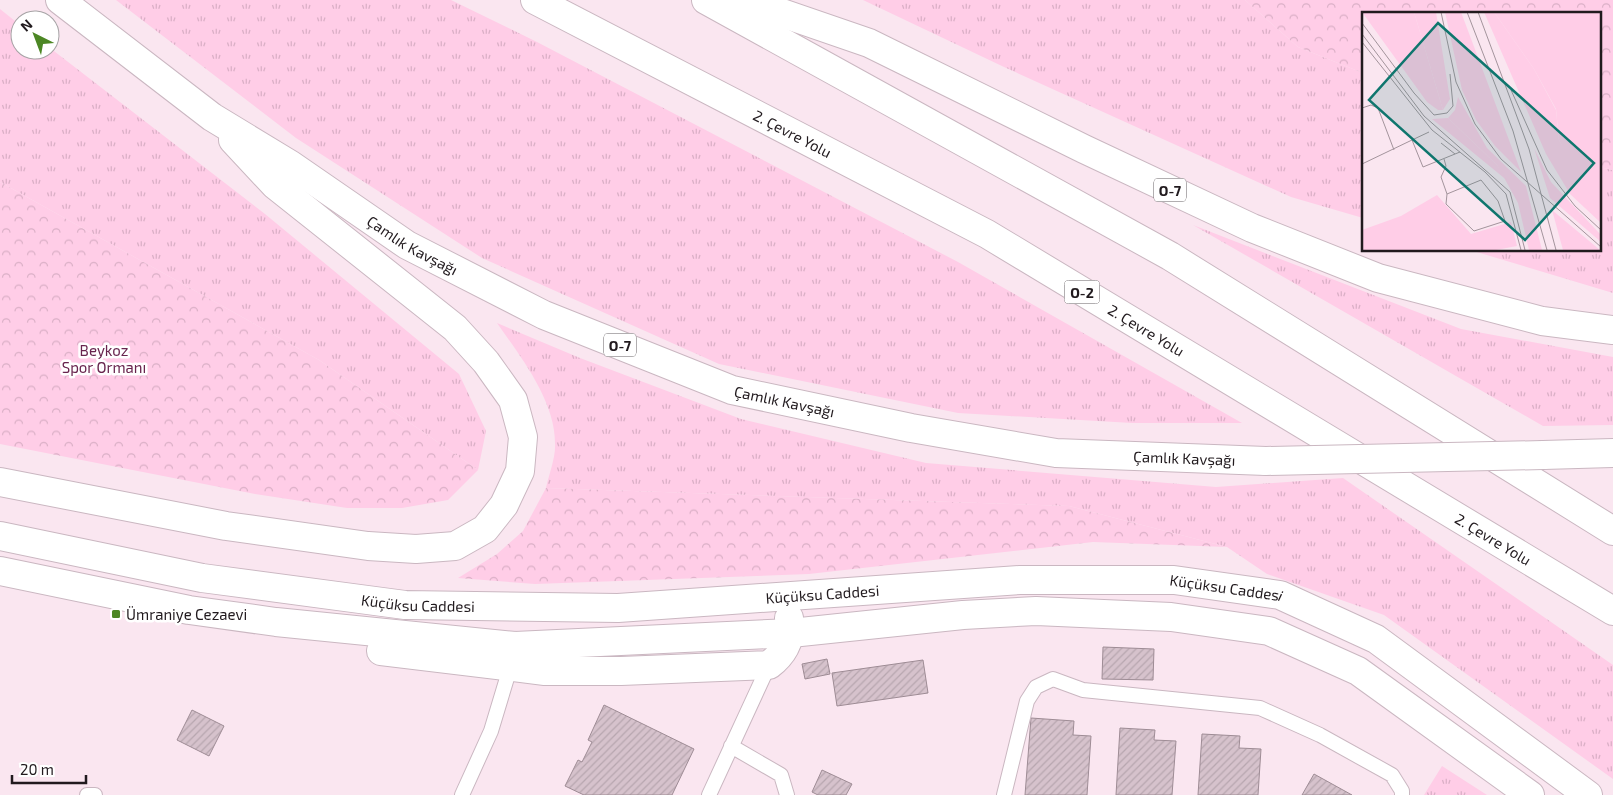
<svg xmlns="http://www.w3.org/2000/svg" width="1613" height="795" font-family="'Exo 2',sans-serif">
<defs>
<pattern id="grass-tufts" width="24" height="20" patternUnits="userSpaceOnUse" patternTransform="scale(1.25)"><rect width="24" height="20" fill="#ffcde7"/><path d="M3 7l-1-3M5 7V3M7 7l1-3M15 17l-1-3M17 17v-4M19 17l1-3" fill="none" stroke="#daafc6"/></pattern>
<pattern id="forest-crowns" width="20" height="18" patternUnits="userSpaceOnUse" patternTransform="scale(1.25)"><rect width="20" height="18" fill="#ffcde7"/><path d="M2 6a3 3 0 1 1 6 0M12 15a3 3 0 1 1 6 0" fill="none" stroke="#daafc6"/></pattern>
<pattern id="building-hatch" width="6" height="6" patternUnits="userSpaceOnUse" patternTransform="scale(1.25)"><rect width="6" height="6" fill="#d6c2cc"/><path d="M-1 1l2-2M0 6l6-6M5 7l2-2" fill="none" stroke="#b7a6af"/></pattern>
</defs>
<rect width="100%" height="100%" fill="#fae6f0"/>
<path fill="url(#grass-tufts)" d="M116,0h335l86,42 421,220 284,161h-110l-174,-10 -239,-49 -237,-106 -186,-120z
M863,0h382l53,47 65,26v145l-72,-21 -287,-130z
M0,9l20,16v25l30,-2 215,166 194,160 27,57 -8,39 -159,-110 -319,-178z
M1599,167l14,3v123l-143,-43h129z
M1193,225l268,104 152,28v68l-70,1z
M497,323l83,35 161,61 185,44 290,24 127,-9 270,187v114l-229,-164 -117,-41 -40,-27 -158,-41 -523,-18c3,-14 10,-31 9,-45 0,-43 -35,-87 -58,-120z
M1442,766l45,29h-63z"/>
<path fill="url(#forest-crowns)" d="M1245,0h368v170l-14,-3v-153h-236v59l-65,-26z
M0,182l319,178 159,110 -30,30 -46,8h-55l-92,-14 -255,-50z
M546,488l523,18 158,41 -134,-5 -284,32 -274,10 -77,-6 39,-24 26,-23z"/>
<path fill="url(#building-hatch)" stroke="#9e8c95" d="M1103,647l51,2 -1,31 -51,-1z
M827,659l3,15 -25,5 -3,-15z
M923,660l5,33 -91,13 -5,-33z
M604,705l90,44 -22,46h-88l-19,-9 13,-26 4,2 10,-20 -4,-2z
M192,710l32,16 -15,30 -32,-16z
M1031,718l43,3 -1,14 18,1 -4,59h-62z
M1120,728l35,2 -1,10 22,1 -4,54h-56z
M1202,734l38,2 -1,12 22,1 -3,46h-60z
M822,770l30,14 -6,11h-28l-6,-3z
M1314,774l38,21h-50z"/>
<g fill="none" stroke-linecap="round" stroke-linejoin="round">
<g stroke="#cab7c1" stroke-width="16">
<path id="lane" d="M731,746l50,29 6,20
M87,795h8
M462,795l29,-64 19,-63
M709,795l60,-130
M1004,795l23,-94 9,-14 17,-8 30,11 177,18 60,27 72,40 10,16v4"/>
</g>
<g stroke="#cab7c1" stroke-width="30">
<g id="primary">
<path id="s1" d="M0,536l202,42 203,27 213,3 402,-28h154l106,15 96,44 212,156"/>
<path d="M0,571l189,39 87,12 239,24 276,-13 172,-18 73,-4 135,6 98,14 89,40 172,124"/>
<path d="M381,651l164,20h76l148,-6c17,-13 23,-27 20,-47"/>
</g>
</g>
<g stroke="#cab7c1" stroke-width="30">
<g id="highway">
<path id="s2" d="M60,0l152,117 79,48 116,80 137,70 188,75 179,38 145,25 210,8"/>
<path id="s3" d="M535,0l452,234 626,377"/>
<path d="M706,0l464,256 443,275"/>
<path d="M744,0l125,43 215,106 168,79 126,50 164,43 71,9"/>
<path d="M1543,455l70,-2"/>
<path d="M0,482l226,44 142,20 48,3 39,-3 30,-17 19,-24 16,-34 3,-34 -10,-37 -27,-38 -31,-34 -180,-143 -42,-45"/>
</g>
</g>
<use href="#lane" stroke="#fff" stroke-width="14"/>
<use href="#primary" stroke="#fff" stroke-width="28"/>
<use href="#highway" stroke="#fff" stroke-width="28"/>
<g stroke="#cab7c1" stroke-width="30" stroke-linecap="butt">
<path id="highway-bridge" d="M1266,461l277,-6"/>
</g>
<use href="#highway-bridge" stroke="#fff" stroke-width="28"/>
</g>
<rect fill="#4c8724" stroke="#fff" stroke-width="2" x="111" y="609" width="10" height="10" rx="2.5"/>
<g text-anchor="middle" dominant-baseline="central" stroke-width="5" stroke-linejoin="round" paint-order="stroke">
<g fill="#fff" stroke="#645f62" stroke-width="1">
<rect x="1154" y="178.5" width="32" height="23" rx="4"/>
<rect x="1064.5" y="280.5" width="35" height="23" rx="4"/>
<rect x="604" y="333.5" width="32" height="23" rx="4"/>
</g>
<g font-size="14" font-weight="bold" fill="#211a1e">
<text x="1170" y="190">O-7</text>
<text x="1082" y="292">O-2</text>
<text x="620" y="345">O-7</text>
</g>
<g font-size="15" fill="#211a1e" stroke="#fff">
<text stroke="none"><textPath href="#s3" startOffset="290">2. Çevre Yolu</textPath></text>
<text stroke="none"><textPath href="#s2" startOffset="430">Çamlık Kavşağı</textPath></text>
<text stroke="none"><textPath href="#s3" startOffset="695">2. Çevre Yolu</textPath></text>
<text stroke="none"><textPath href="#s2" startOffset="835">Çamlık Kavşağı</textPath></text>
<text stroke="none"><textPath href="#s2" startOffset="1240">Çamlık Kavşağı</textPath></text>
<text stroke="none"><textPath href="#s3" startOffset="1100">2. Çevre Yolu</textPath></text>
<text stroke="none"><textPath href="#s1" startOffset="1234">Küçüksu Caddesi</textPath></text>
<text stroke="none"><textPath href="#s1" startOffset="829">Küçüksu Caddesi</textPath></text>
<text stroke="none"><textPath href="#s1" startOffset="424">Küçüksu Caddesi</textPath></text>
</g>
<g font-size="15" fill="#68244e" stroke="#fff">
<text x="104" y="350">Beykoz<tspan x="104" dy="17">Spor Ormanı</tspan></text>
</g>
<g font-size="15" fill="#211a1e" stroke="#fff" text-anchor="start">
<text x="126" y="614">Ümraniye Cezaevi</text>
</g>
</g>
<g transform="translate(1362 12)">
<rect width="239" height="239" fill="#fae6f0"/>
<path d="M52,0h22l14,87 -7,11zM83,0h16l60,160 -26,-26 -19,-26 -14,-30zM122,0h10l40,57 22,41 3,30 42,70v13l-31,-29 -24,-40zM96,85l29,51 39,38 16,64h-13l-11,-47 -21,-38 -49,-47 7,-8zM172,136l17,34 50,53v7l-51,-44zM75,183l34,39 40,-12 6,24 -21,4h-134v-20l39,-14zM190,198l48,40h-37z" fill="#ffcde7"/>
<path d="M0,0h52l29,98h-5l-11,-8zM132,0h107v198l-24,-34 -18,-36 -3,-31 -22,-40zM86,106l49,47 12,17 -77,-63z" fill="#ffcde7"/>
<path fill="none" stroke="#a3949c" stroke-width="1" d="M79,0l15,70 19,42 26,35 100,88M105,0l46,119 34,119M116,0l51,137 27,101M0,11l52,70 20,22 13,-2 6,-7 -3,-32M0,22l62,82 86,76 15,58M0,30l70,88 53,42 21,22 15,56M149,78l36,80 28,36 26,24M0,96l9,-3 7,3 16,42M67,120l-17,8 11,27 32,-13M79,131l14,11 5,-2M82,147l2,7 -5,11 6,17 34,-14 17,21 7,20 -31,10 -28,-27 1,-10M0,152l50,-24"/>
<path fill="#0f766e" fill-opacity="0.15" stroke="#0f766e" stroke-width="2.5" d="M76,11l156,140 -69,77 -156,-140z"/>
<rect width="239" height="239" fill="none" stroke="#211a1e" stroke-width="2.5"/>
</g>
<g transform="translate(35 35) rotate(318)"><circle r="24" fill="#ffffff" stroke="#a6a3a5"/>
<path d="M0-4L9 19L0 12L-9 19Z" fill="#4c8724"/>
<text y="-8" font-size="14" font-weight="bold" text-anchor="middle" fill="#211a1e">N</text>
</g>
<path d="M12 775v8h74v-8" fill="none" stroke="#211a1e" stroke-width="2.5"/>
<text x="20" y="775" font-size="15" fill="#211a1e" stroke="#ffffff" stroke-width="4" paint-order="stroke">20 m</text>
</svg>
